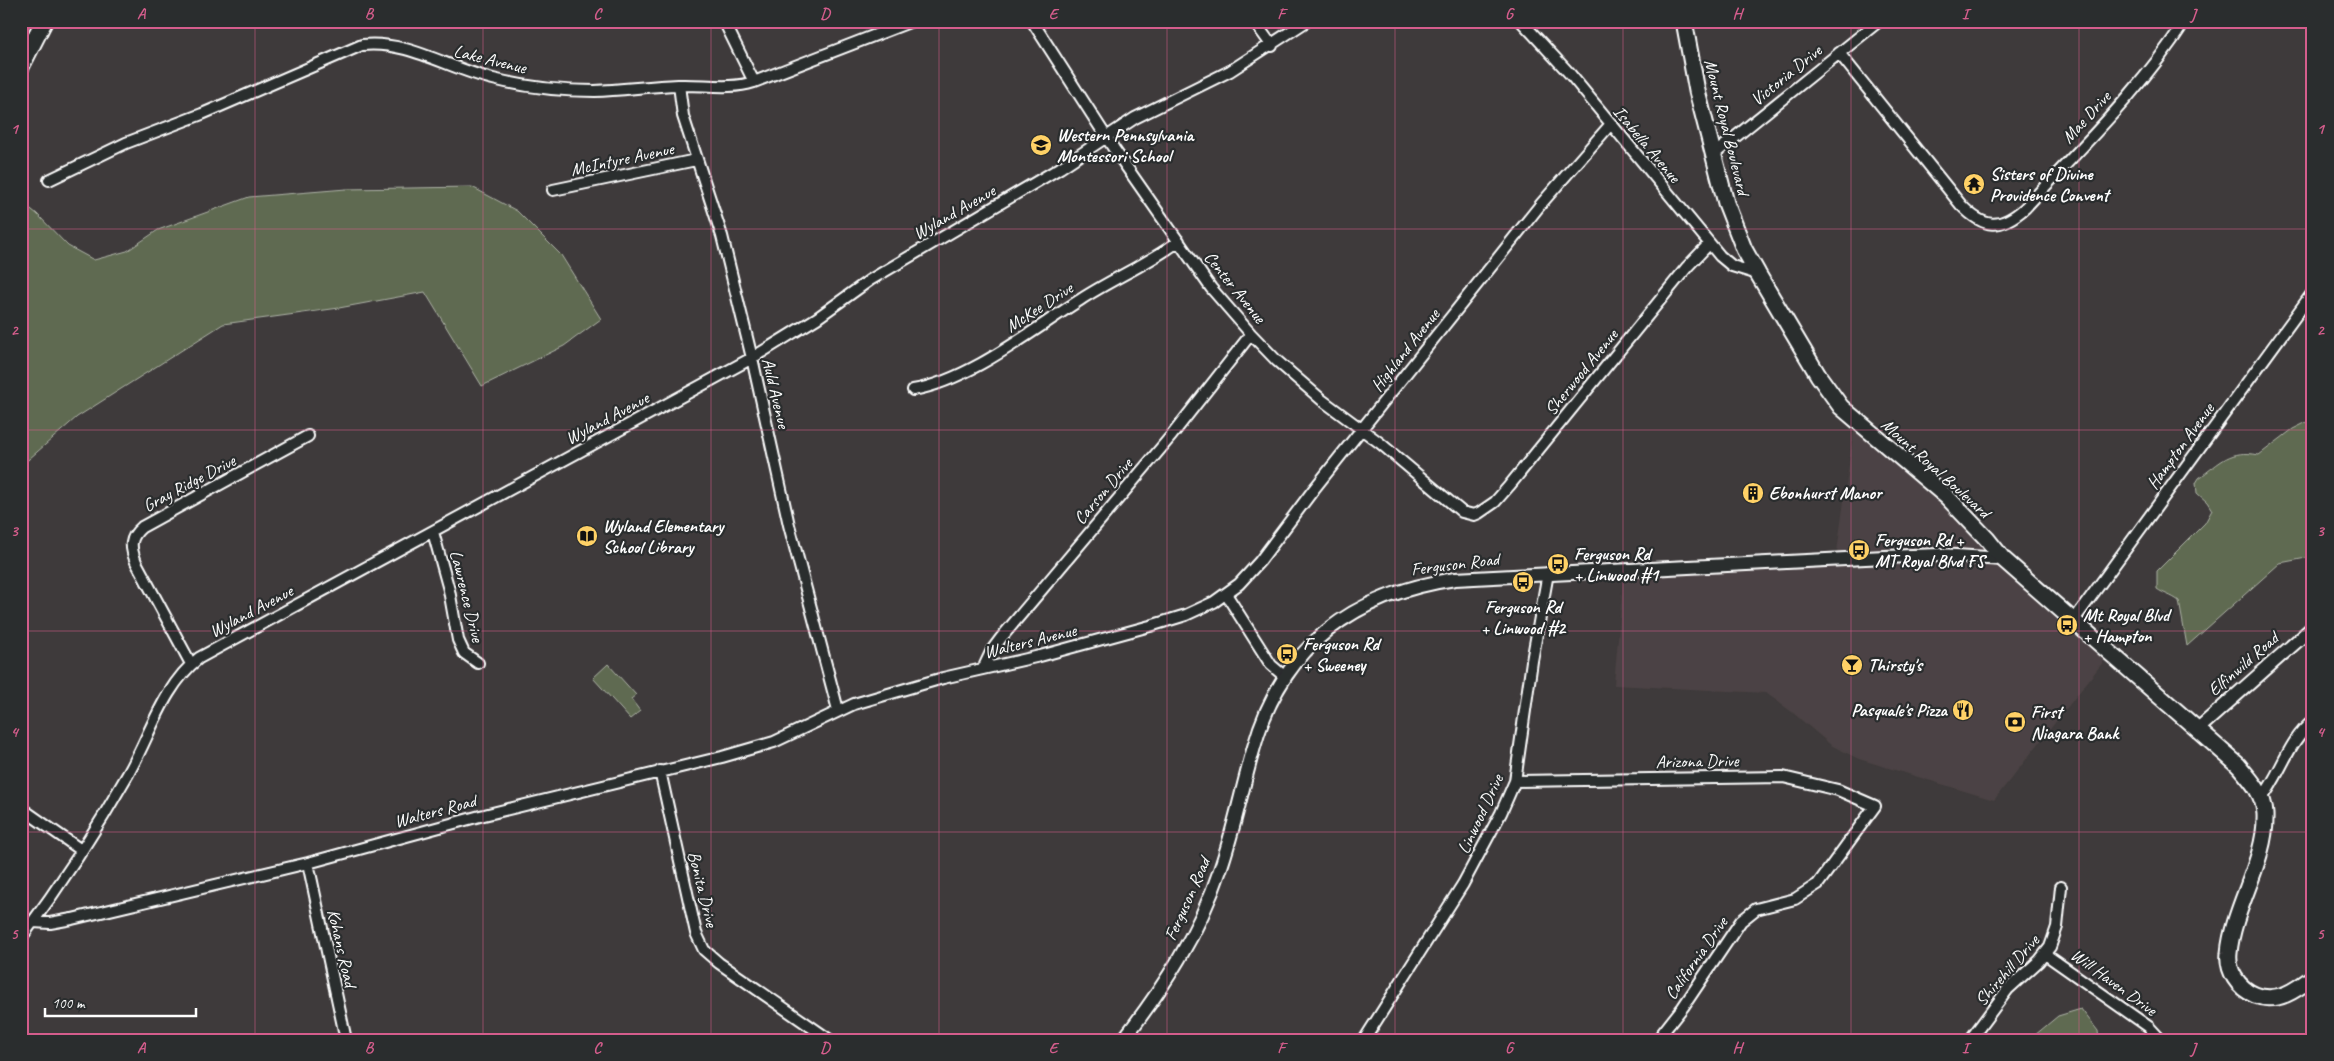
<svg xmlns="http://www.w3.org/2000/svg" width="2334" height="1061" font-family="Caveat,sans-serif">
<rect width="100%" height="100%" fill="#3e3a3b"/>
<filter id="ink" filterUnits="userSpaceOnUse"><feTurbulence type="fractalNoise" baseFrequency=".02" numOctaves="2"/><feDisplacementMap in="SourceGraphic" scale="10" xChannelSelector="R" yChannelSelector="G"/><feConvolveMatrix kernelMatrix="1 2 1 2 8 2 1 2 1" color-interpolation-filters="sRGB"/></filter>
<g filter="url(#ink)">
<path fill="#4c4344" d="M1855,421l256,231 -117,148 -135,-41 -28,-14 -39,-33 -26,-19 -152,-8 10,-116 212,-10z"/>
<path fill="#5f6a51" stroke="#afb4a8" d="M472,187l45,24 44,44 40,64 -37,27 -82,40 -57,-94 -86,16 -116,16 -146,93 -56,49v-265l16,13 31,32 26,14 33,-9 31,-21 91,-33 97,-8z
M2313,419v140l-7,-1 -26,5 -93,83 -8,-45c-8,-6 -15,-7 -22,-12v-18l48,-48 7,-13 -5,-8 -10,-9 -1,-10 3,-5c22,-16 31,-29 60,-23l34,-26z
M608,664l28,31 -5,4 9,12 -10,8 -37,-41z
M2081,1009l17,22 1,9h-70l29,-24z"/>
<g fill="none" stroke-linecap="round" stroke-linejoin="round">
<g stroke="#fff" stroke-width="14">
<path id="minor" d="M724,21l30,61
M1032,21l82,128 97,139 40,46 26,27 45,39 58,43 82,69 12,3 5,-2 16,-11 14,-16 178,-219 22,-23
M1254,21l18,25
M1521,21l49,53 150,182 12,10 26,8
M1839,53l122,152c23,24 39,25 64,3 55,-60 116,-118 160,-187
M679,85l4,31 39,120 30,122 37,167 49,185
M1713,155l166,-134
M49,180l77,-37 76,-29 160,-69c46,-5 87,24 131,34 32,8 68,12 102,12 28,-1 55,-5 83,-6 26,-1 51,5 76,-3l158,-61
M553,190l143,-30
M913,390c57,-10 118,-59 167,-90 32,-21 68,-36 99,-59
M433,532l16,58 9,50 6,13 14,10
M1226,594l45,71 13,11
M2074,620l239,-328
M191,664l-55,-102c-6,-15 -7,-24 6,-35l166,-91
M983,669l9,-19 9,-12 171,-203 79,-101
M660,771l36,162 8,17 15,13 111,77
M1515,781l268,-4 55,13 37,16 -57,78 -23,15 -39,10 -15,12 -58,86 -26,33
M2262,798c19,-24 26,-57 51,-77
M21,808l60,42
M308,863l38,177
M33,922l17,1 22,-4 236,-56 172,-47 242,-59 52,-15 80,-38 89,-26 97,-22 110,-30 36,-11 28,-13 25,-18 21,-23 54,-72 227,-285 69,-79
M21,938c39,-52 75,-107 107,-164 22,-38 35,-88 71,-116l553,-300 65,-40 53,-38 190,-112 75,-50 95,-47 77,-50
M2045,954l104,73 12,13
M1364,1040l99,-156 38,-71 14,-32 17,-120 16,-88
M1970,1040l38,-51 31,-28 11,-14 7,-20 4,-40"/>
</g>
<g stroke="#fff" stroke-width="16">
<path id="tertiary" d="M2198,729l115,-102
M1123,1040c41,-53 76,-107 97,-170 14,-40 22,-82 34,-123 28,-101 100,-153 201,-168l430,-22 55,-2 63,4"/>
</g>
<g stroke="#fff" stroke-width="19">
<path id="secondary" d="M1684,21l13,70 29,112 18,46 14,25 60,101 23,32 106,90 40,42 16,20 235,206c13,15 26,29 27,49 2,46 -32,93 -36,139 -2,18 9,35 26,42 22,9 41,-5 58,-18"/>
</g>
<g stroke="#fff" stroke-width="20">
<path id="primary" d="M21,66l23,-45"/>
</g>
<use href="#minor" stroke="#2a2d2e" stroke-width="10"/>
<use href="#tertiary" stroke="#2a2d2e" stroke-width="12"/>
<use href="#secondary" stroke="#2a2d2e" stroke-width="15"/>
<use href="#primary" stroke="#2a2d2e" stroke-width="16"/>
</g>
</g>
<path fill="none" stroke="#d45d8c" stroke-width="1" stroke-opacity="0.55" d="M255,21v1019M483,21v1019M711,21v1019M939,21v1019M1167,21v1019M1395,21v1019M1623,21v1019M1851,21v1019M2079,21v1019M21,229h2292M21,430h2292M21,631h2292M21,832h2292"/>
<defs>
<g id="school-disc" transform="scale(1.125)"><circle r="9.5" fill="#ffd166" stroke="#2a2d2e"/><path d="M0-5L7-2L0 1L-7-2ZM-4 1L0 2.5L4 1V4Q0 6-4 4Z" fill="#111"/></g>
<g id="temple-disc" transform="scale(1.125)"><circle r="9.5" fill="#ffd166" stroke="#2a2d2e"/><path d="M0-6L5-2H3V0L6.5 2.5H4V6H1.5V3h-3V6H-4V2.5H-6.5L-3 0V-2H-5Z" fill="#111"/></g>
<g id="building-disc" transform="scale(1.125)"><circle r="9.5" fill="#ffd166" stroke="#2a2d2e"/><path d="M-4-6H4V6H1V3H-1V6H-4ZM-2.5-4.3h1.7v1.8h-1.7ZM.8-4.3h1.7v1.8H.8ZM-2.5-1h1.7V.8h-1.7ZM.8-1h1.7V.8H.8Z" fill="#111"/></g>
<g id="library-disc" transform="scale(1.125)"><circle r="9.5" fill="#ffd166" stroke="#2a2d2e"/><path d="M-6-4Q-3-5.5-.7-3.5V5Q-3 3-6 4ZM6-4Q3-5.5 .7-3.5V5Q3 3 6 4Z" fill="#111"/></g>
<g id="bus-disc" transform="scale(1.125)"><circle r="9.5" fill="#ffd166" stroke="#2a2d2e"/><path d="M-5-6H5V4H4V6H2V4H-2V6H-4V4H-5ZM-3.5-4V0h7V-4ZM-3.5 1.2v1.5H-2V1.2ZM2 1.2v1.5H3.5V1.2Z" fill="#111"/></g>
<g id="bar-disc" transform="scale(1.125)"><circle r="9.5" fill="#ffd166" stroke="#2a2d2e"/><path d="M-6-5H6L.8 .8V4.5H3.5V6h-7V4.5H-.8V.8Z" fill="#111"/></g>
<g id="restaurant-disc" transform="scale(1.125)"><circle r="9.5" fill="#ffd166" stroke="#2a2d2e"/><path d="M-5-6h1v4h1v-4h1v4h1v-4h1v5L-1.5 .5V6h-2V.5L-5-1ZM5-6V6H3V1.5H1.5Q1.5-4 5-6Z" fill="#111"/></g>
<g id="bank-disc" transform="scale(1.125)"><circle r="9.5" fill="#ffd166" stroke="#2a2d2e"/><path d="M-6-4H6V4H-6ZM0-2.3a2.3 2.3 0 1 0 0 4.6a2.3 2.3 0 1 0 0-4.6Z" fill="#111"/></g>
</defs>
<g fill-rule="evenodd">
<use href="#school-disc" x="1041" y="145"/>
<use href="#temple-disc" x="1974" y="184"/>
<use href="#building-disc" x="1753" y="493"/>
<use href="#library-disc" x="587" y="536"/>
<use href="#bus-disc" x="1859" y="550"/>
<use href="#bus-disc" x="1558" y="564"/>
<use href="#bus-disc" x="1523" y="582"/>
<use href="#bus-disc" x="2067" y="625"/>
<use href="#bus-disc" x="1287" y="654"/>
<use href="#bar-disc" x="1852" y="665"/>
<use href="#restaurant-disc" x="1963" y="710"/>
<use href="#bank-disc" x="2015" y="722"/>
</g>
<g text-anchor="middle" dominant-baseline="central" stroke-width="4.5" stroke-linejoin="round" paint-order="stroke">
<g font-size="18" fill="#fff" stroke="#2a2d2e">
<text transform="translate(490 59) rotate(14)">Lake Avenue</text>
<text transform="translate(1786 75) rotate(-39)">Victoria Drive</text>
<text transform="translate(2086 117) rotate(-48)">Mae Drive</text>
<text transform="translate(1727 127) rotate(76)">Mount Royal Boulevard</text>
<text transform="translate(1647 144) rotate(50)">Isabella Avenue</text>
<text transform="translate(622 159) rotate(-12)">McIntyre Avenue</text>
<text transform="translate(954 212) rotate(-30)">Wyland Avenue</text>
<text transform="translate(1235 287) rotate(51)">Center Avenue</text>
<text transform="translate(1039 307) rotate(-33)">McKee Drive</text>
<text transform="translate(1405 350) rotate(-52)">Highland Avenue</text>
<text transform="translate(1581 372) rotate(-51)">Sherwood Avenue</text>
<text transform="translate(776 393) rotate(77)">Auld Avenue</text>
<text transform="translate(607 418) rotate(-28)">Wyland Avenue</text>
<text transform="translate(2180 446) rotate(-54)">Hampton Avenue</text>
<text transform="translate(1936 468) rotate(42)">Mount Royal Boulevard</text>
<text transform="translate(189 483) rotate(-28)">Gray Ridge Drive</text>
<text transform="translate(1103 491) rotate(-50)">Carson Drive</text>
<text transform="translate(1455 564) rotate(-7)">Ferguson Road</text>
<text transform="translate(467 596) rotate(76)">Lawrence Drive</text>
<text transform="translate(251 611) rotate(-28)">Wyland Avenue</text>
<text transform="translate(1030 641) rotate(-14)">Walters Avenue</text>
<text transform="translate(2243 664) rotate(-41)">Elfinwild Road</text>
<text transform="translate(1697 761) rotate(-1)">Arizona Drive</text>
<text transform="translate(435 811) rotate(-15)">Walters Road</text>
<text transform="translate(1480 814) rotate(-65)">Linwood Drive</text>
<text transform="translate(703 889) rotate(76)">Bonita Drive</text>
<text transform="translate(1187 899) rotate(-66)">Ferguson Road</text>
<text transform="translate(342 948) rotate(77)">Kohans Road</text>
<text transform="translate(1696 958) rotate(-55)">California Drive</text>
<text transform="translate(2007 970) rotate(-49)">Shirehill Drive</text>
<text transform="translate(2114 982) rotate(36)">Will Haven Drive</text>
</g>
<g font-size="18" font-weight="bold" fill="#fff" stroke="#2a2d2e" text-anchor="start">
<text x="1057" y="135">Western Pennsylvania<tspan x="1057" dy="21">Montessori School</tspan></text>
<text x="1990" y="174">Sisters of Divine<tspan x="1990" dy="21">Providence Convent</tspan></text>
<text x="1769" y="493">Ebonhurst Manor</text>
<text x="603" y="526">Wyland Elementary<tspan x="603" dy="21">School Library</tspan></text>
<text x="1875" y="540">Ferguson Rd +<tspan x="1875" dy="21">MT Royal Blvd FS</tspan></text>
<text x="1574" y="554">Ferguson Rd<tspan x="1574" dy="21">+ Linwood #1</tspan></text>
<text x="1523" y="607" text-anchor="middle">Ferguson Rd<tspan x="1523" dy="21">+ Linwood #2</tspan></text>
<text x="2083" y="615">Mt Royal Blvd<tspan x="2083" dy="21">+ Hampton</tspan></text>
<text x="1303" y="644">Ferguson Rd<tspan x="1303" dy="21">+ Sweeney</tspan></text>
<text x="1868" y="665">Thirsty's</text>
<text x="1947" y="710" text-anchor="end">Pasquale's Pizza</text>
<text x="2031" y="712">First<tspan x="2031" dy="21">Niagara Bank</tspan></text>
</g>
</g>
<rect width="2334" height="1061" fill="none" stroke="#2a2d2e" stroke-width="55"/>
<path d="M45 1008v8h151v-8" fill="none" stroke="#ffffff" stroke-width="2.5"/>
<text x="52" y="1008" font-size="15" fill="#ffffff" stroke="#2a2d2e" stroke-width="4" paint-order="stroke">100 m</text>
<rect x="28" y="28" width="2278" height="1006" fill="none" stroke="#d45d8c" stroke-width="2"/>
<g font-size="16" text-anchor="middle" font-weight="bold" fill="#d45d8c">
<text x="141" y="19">A</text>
<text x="369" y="19">B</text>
<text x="597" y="19">C</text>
<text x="825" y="19">D</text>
<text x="1053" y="19">E</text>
<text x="1281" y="19">F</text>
<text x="1509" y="19">G</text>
<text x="1737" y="19">H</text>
<text x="1965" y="19">I</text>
<text x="2193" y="19">J</text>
<text x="14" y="134">1</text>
<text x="2320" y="134">1</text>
<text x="14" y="335">2</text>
<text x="2320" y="335">2</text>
<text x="14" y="536">3</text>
<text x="2320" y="536">3</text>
<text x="14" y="737">4</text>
<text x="2320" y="737">4</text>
<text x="14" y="939">5</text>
<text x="2320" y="939">5</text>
<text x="141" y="1053">A</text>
<text x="369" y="1053">B</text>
<text x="597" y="1053">C</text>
<text x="825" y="1053">D</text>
<text x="1053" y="1053">E</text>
<text x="1281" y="1053">F</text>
<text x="1509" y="1053">G</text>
<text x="1737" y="1053">H</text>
<text x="1965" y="1053">I</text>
<text x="2193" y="1053">J</text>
</g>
</svg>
